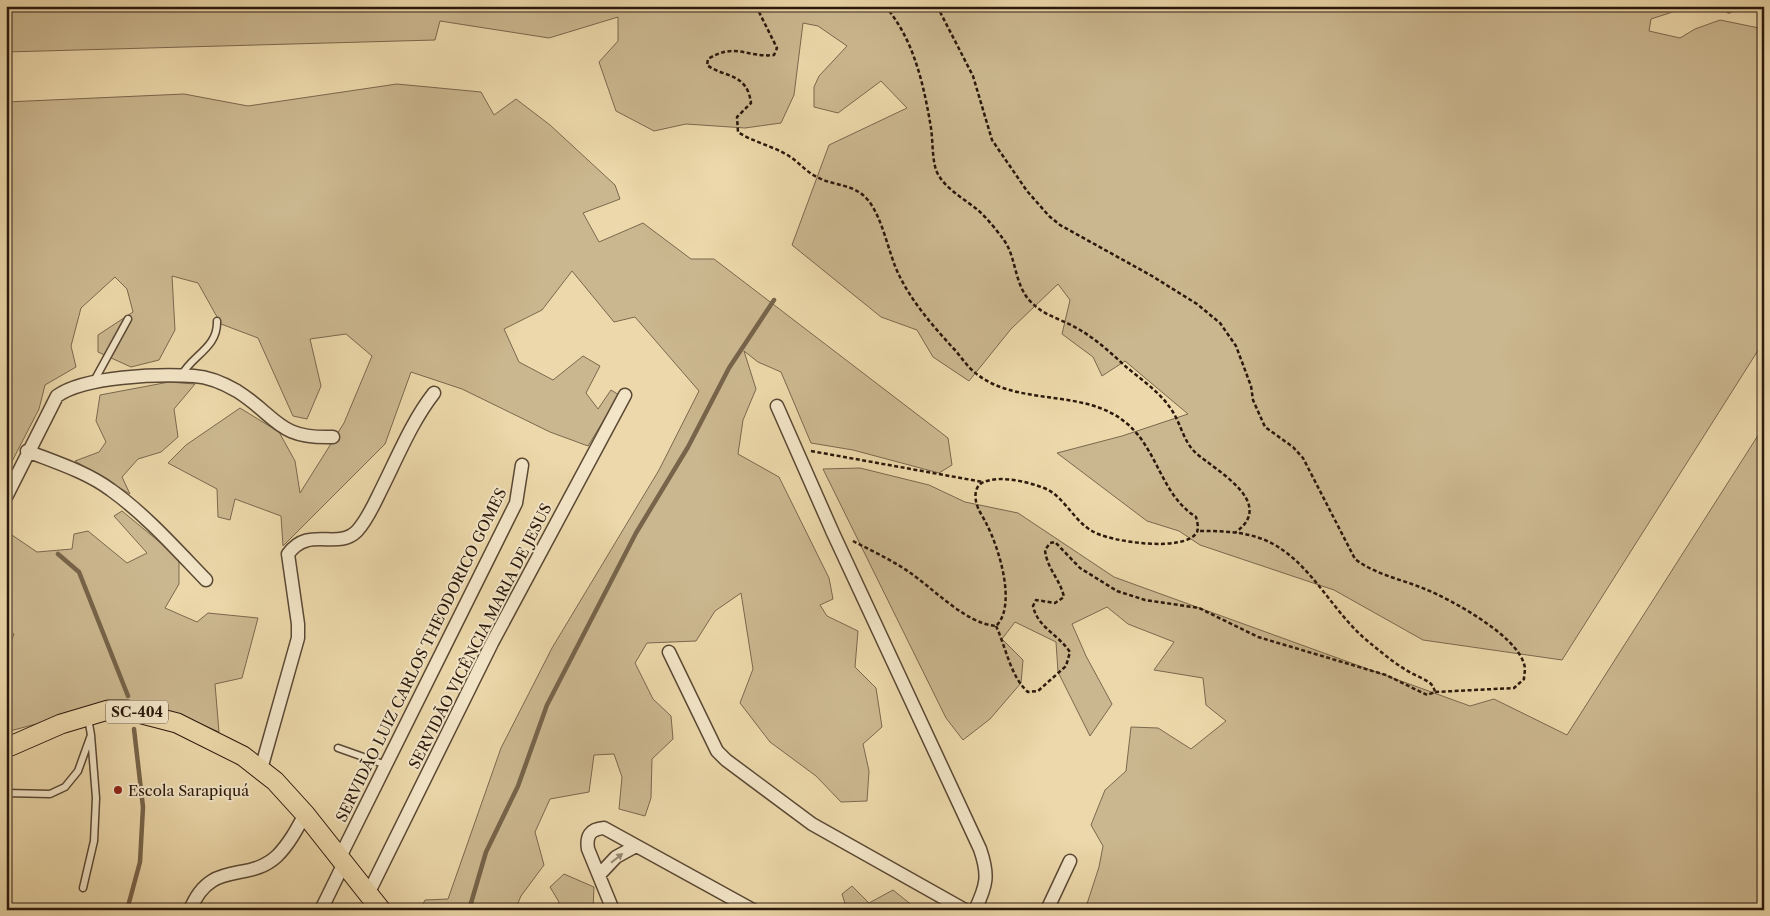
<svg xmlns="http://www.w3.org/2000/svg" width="1770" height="916" font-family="'Libre Caslon Text',serif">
<rect width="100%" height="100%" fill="#ecd8aa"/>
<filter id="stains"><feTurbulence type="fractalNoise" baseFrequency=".004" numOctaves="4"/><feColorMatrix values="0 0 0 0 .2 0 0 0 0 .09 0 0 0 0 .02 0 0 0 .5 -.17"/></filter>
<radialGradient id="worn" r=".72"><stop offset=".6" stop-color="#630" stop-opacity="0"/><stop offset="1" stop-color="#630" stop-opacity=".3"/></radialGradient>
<path fill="#cbb78f" stroke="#7a684e" d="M6,6h1685l-40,13 -2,12 31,7 15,-9 25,-9 44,9v312l-202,319 -139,-20 -89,-50 -134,-45 -21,-14 -32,-10 -90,-68 65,-17 66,-22 -63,-53 -23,15 -9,-19 -31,-23 8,-34 -12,-16 -47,45 -42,52 -36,-24 -16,-27 -36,-13 -89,-72 37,-100 78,-37 -26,-27 -43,32 -24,-6v-20l5,-11 28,-30 -29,-20 -15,-3 -9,72 -13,28 -36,5 -59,-4 -32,7 -38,-20 -17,-49 19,-21v-24l-69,21 -109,-17 -5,19 -429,12z
M397,84l84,8 13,23 22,-16 34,26 65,60 5,14 -37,14 16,29 44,-19 48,36h23l234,179 4,27 -13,8 -86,-23 -42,-7 -30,-71 -23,-10 -14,-11 12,38 -13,31 -5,34 41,23 50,101 4,21 -13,6 7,11 31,15 -3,36 21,21 6,39 -19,17 6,27 -2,30 -26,1 -25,-26 -46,-34 -30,-39 13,-34 -12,-76 -26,18 -19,30 -49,2 -12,20 18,36 18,17 2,23 -21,20 -1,39 -6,18 -26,-7 3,-32 -8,-23 -20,1 -5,37 -39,7 -15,33 9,33 -23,31 -6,14h-95l5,-10 23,-1 53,-151 51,-100 107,-178 40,-79 -64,-74 -21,5 -42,-51 -30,39 -38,19 15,33 34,18 30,-24 17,10 -14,27 12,16 13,-19 8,5 -31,51 -38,-14 -88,-43 -51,-17 -26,72 -102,102 -2,-30 -46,-17 -5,21 -12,-3 -1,-28 -49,-26 18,-18 54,-37 39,24 16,29 5,32 44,-70 28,-67 -26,-22 -36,5 11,47 -14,33 -14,-3 -35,-78 -37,-14 -23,-41 -26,-7 3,54 -16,30 -28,7 -33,-15v-17l35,-23 -6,-23 -12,-12 -34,31 -10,38 5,21 -31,18 -6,24 -33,64v-371l178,-8 64,12z
M169,382l26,2 -21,25 4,28 -17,15 -23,7 -16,18 8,17 -55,-33 24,-9 7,-10 -10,-21 4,-26z
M1764,426v484h-679l14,-43 4,-21 -12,-21 14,-35 21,-19 5,-44 27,1 33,21 35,-28 -20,-16 -3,-27 -49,-8 20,-28 -46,-18 -21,-17 -35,17 14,32 26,48 -22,32 -32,-64 -2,-30 -41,-20 -13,17 21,21 -2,23 -31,36 -27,21 -17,-22 -123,-249 37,-1 69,17 36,17 53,11 96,64 356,129 24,-7 73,36z
M122,511l57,47v26l-14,24 32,14 11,-9 50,5 -16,60 -27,6 4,48 -43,-19 -64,-9 -106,28v-76l8,-22 -8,-4v-99l31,21 35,-3 2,-15 14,-3 39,32 20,-10 -33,-37z
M564,874l30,13 -1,23h-36l2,-8 -9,-15z
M852,886l17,17 24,-13 25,20h-71l-5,-16z"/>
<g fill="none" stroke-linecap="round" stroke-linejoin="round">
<path stroke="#77644a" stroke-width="4.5" d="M58,554l21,18 49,124
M127,910l13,-48 3,-55 -9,-78
M469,910l17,-58 32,-66 29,-81 89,-172 52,-86 41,-79 45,-68"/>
<g stroke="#5a4834" stroke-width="9">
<path id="service" d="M1729,9l1,-3
M181,376c11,-21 37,-28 36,-55
M94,381l34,-62
M338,748l48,17
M6,793l44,1 15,-7 13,-16 13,-36 -3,-17
M83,888l11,-47 2,-43 -5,-63"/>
</g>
<g stroke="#5a4834" stroke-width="15">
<path id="minor" d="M777,406l56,127 147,316c9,26 7,36 -5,61
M27,451c28,11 60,21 84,39 35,25 65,59 95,90
M6,497l51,-101c28,-20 101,-22 137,-20 15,1 31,8 43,15 41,26 40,48 96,46
M669,652l48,99 9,9 86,64 153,86
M261,769l37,-131v-14l-10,-70c21,-29 49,-3 69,-23 11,-12 18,-29 25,-43 16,-32 30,-67 52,-95
M340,857l176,-354 6,-38
M600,874l16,-17 20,-11
M368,894l124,-251 133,-248
M190,910c21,-52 57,-26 87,-54 12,-12 20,-27 28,-42
M321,910l23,-47
M613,910l-25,-61c-2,-13 2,-20 16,-21l149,82
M1047,910l23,-49"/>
</g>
<g stroke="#2a180c" stroke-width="21">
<path id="primary" d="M6,748l55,-24 47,-14h19l50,13 66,33 32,25 30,33 76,96"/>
</g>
<path stroke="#2a180c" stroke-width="2.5" stroke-dasharray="4 2.5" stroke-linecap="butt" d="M756,6l21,42 -3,7c-26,3 -39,-13 -66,4l-1,6c17,13 40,7 44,38l-14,14 1,15c15,10 35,14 51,24 11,7 18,17 30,22 16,8 35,6 48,21 16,18 21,54 32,76 13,27 34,51 54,73 7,7 12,16 20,23 42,37 109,16 152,51 33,26 35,72 71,95 1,4 3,10 1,15 -11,21 -88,10 -105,-1 -19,-11 -28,-35 -48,-43 -16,-6 -43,-13 -60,-6 -9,3 -10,14 -7,23 2,7 7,13 10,20 12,23 30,81 9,101 -30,-2 -63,-38 -87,-54 -19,-13 -39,-22 -58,-32
M885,6c29,33 39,80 46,122 2,14 1,29 5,42 7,18 29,29 43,41 9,8 18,20 25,29 13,19 10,45 27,62 12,13 27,16 42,24 19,10 35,24 51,39 15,13 36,27 47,44 10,14 12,33 26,45 20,17 79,49 39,78
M937,6l36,70 19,64 35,51 22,25 11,9 92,51 45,28 23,19 16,23 15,40 2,14 12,27 28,20 10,11 52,101c21,16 46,20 70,30 27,11 91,46 99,75 2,5 0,10 0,15l-10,9 -79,4
M811,451l172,31
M996,626c10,21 14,50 32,66l10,-1 28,-25 4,-14c-13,-19 -32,-24 -37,-46l3,-6 19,3 9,-6c-4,-18 -17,-28 -19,-47l5,-7 5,-1 25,26 37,23 28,9 54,8 59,29 128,38 41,20 8,-3c-1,-4 -2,-6 -5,-9 -7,-5 -16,-8 -24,-13 -13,-8 -25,-18 -36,-27 -39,-31 -59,-83 -105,-103 -22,-9 -45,-9 -68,-9"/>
<use href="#service" stroke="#f3e6c8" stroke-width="6"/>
<use href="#minor" stroke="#f3e6c8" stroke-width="12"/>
<use href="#primary" stroke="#ecd8aa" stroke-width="19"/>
</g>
<defs><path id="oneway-solid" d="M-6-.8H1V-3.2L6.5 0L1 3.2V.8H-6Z" transform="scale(1.25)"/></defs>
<use fill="#998973" href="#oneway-solid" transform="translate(617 858) rotate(-38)"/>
<circle fill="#8f2418" stroke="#f3e6c8" stroke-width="2" cx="118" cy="790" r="5"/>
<g text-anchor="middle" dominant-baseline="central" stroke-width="4" stroke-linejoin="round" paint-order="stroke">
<rect fill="#f3e6c8" stroke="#665644" stroke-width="1" x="106" y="700.5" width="62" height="23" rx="4"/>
<g font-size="14" font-weight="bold" fill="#2a180c">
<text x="137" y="712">SC-404</text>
</g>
<g font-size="15" fill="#2a180c" stroke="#f3e6c8">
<text transform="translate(480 636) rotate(-63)">SERVIDÃO VICÊNCIA MARIA DE JESUS</text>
<text transform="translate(421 655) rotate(-64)">SERVIDÃO LUIZ CARLOS THEODORICO GOMES</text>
</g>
<g font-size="15" fill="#2a180c" stroke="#f3e6c8" text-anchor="start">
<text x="128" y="790">Escola Sarapiquá</text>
</g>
</g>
<rect width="1770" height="916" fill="none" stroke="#ecd8aa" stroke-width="25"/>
<rect x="8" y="8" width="1755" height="901" fill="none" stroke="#2a180c" stroke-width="2.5"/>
<rect x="12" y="12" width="1745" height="891" fill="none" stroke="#2a180c"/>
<rect width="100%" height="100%" filter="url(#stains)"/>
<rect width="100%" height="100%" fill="url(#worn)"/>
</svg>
